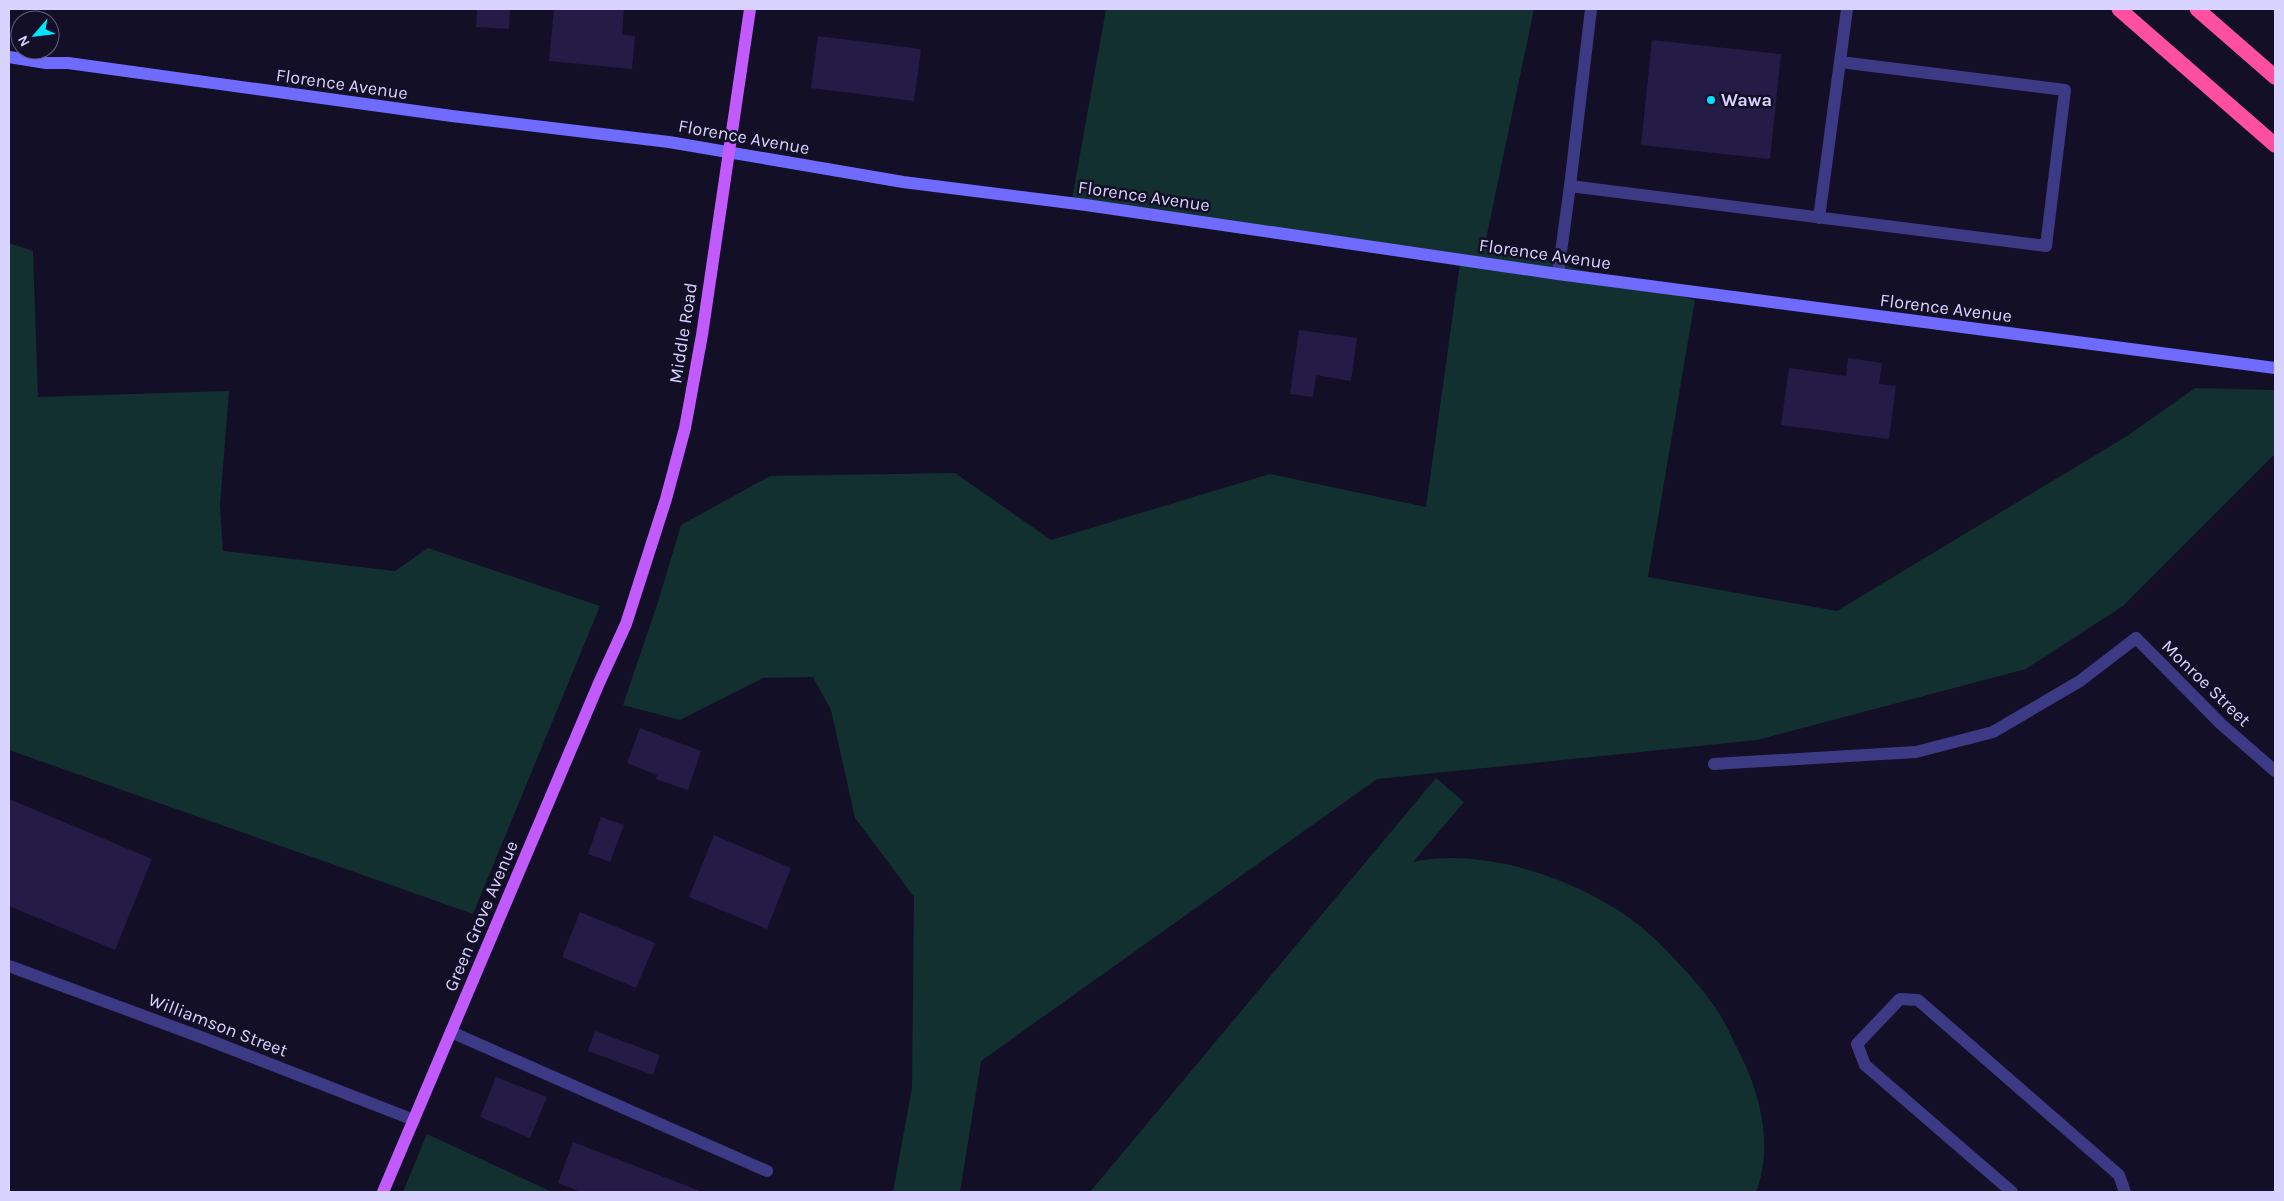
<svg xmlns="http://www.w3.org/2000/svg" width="2284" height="1201" font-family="Karla,sans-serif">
<rect width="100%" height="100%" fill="#130f26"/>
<path fill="#12302f" d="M1106,9h428l-49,235 210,56 -47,277 189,34 290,-175 68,-48 80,2v64l-152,152 -97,63 -269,71 -380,39 -396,282 -21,131h-67l19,-104 2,-191 -59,-79 -24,-108 -18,-33 -50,1 -83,42 -57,-15 35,-103 23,-77 89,-49 185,-3 96,67 219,-66 156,33 34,-244 -389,-58z
M9,243l24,8 5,146 191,-6 -9,114 3,46 172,20 33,-23 172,58 -127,308 -464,-164z
M1436,778l28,24 -51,60c77,-17 189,24 244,79 19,19 40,41 55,62 11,14 18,31 26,47 22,42 36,95 18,142h-666z
M427,1134l125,58h-149z"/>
<path fill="#241b47" d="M477,9h33l-1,20 -33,-2z
M554,9h70l-2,26 13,1 -3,33 -83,-8z
M818,36l103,13 -7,52 -103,-13z
M1652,40l129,14 -11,105 -129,-14z
M1299,330l58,8 -6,43 -35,-6 -3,22 -23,-3z
M1848,358l34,5 -3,21 17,2 -7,53 -108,-14 8,-57 57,8z
M640,728l61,23 -13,39 -32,-11 1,-4 -30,-12z
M9,799l143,60 -37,91 -106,-44z
M601,817l23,8 -14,37 -22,-8z
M714,835l77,33 -24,61 -78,-32z
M580,912l75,31 -19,45 -74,-31z
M595,1031l65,24 -7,20 -65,-24z
M496,1077l51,20 -17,41 -50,-21z
M573,1142l130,50h-122l-23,-9z"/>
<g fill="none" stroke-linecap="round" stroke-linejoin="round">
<path stroke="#3d3a85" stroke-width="12" d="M1591,9l-21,177 476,60 19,-156 -225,-28
M1819,218l28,-209
M1558,274l12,-88
M1714,764l202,-12 77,-20 87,-51 56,-43
M451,1032l316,139
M2012,1192l-147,-127 -8,-21 43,-45 18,1 201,175 6,17"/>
<path stroke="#3d3a85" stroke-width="12" d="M2136,638l85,86 54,47
M9,966l197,73 208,81"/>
<path stroke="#6f6bff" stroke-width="12" d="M9,57l37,6h22l384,53 217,26 234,40 183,23 472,69 717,94"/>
<path stroke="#c25bff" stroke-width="12" d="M383,1192l216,-509 27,-59 40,-125 19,-71 17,-93 48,-326"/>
<path stroke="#ff4fa3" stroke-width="15" d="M2119,9l156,136
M2197,9l78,68"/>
</g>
<circle fill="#00e5ff" stroke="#130f26" stroke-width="2" cx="1711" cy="100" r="5"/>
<g text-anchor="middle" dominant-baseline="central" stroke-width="5" stroke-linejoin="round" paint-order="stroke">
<g font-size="18" fill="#d9d4ff" stroke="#130f26">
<text transform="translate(342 84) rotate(8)">Florence Avenue</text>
<text transform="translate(744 137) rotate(10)">Florence Avenue</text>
<text transform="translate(1144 196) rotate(8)">Florence Avenue</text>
<text transform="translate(1545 254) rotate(8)">Florence Avenue</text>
<text transform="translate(1946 308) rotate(7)">Florence Avenue</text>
<text transform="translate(683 333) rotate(-81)">Middle Road</text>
<text transform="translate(2206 683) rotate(44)">Monroe Street</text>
<text transform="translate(481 916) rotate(-67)">Green Grove Avenue</text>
<text transform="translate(218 1025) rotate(21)">Williamson Street</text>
</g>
<g font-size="18" font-weight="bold" fill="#d9d4ff" stroke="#130f26" text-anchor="start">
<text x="1721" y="100">Wawa</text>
</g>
</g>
<rect width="2284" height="1201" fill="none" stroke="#d9d4ff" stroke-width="20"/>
<g transform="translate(35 35) rotate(242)"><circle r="24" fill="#130f26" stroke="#625e7d"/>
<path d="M0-4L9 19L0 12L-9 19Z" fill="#00e5ff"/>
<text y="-8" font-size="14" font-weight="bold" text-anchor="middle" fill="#d9d4ff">N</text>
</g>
</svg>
